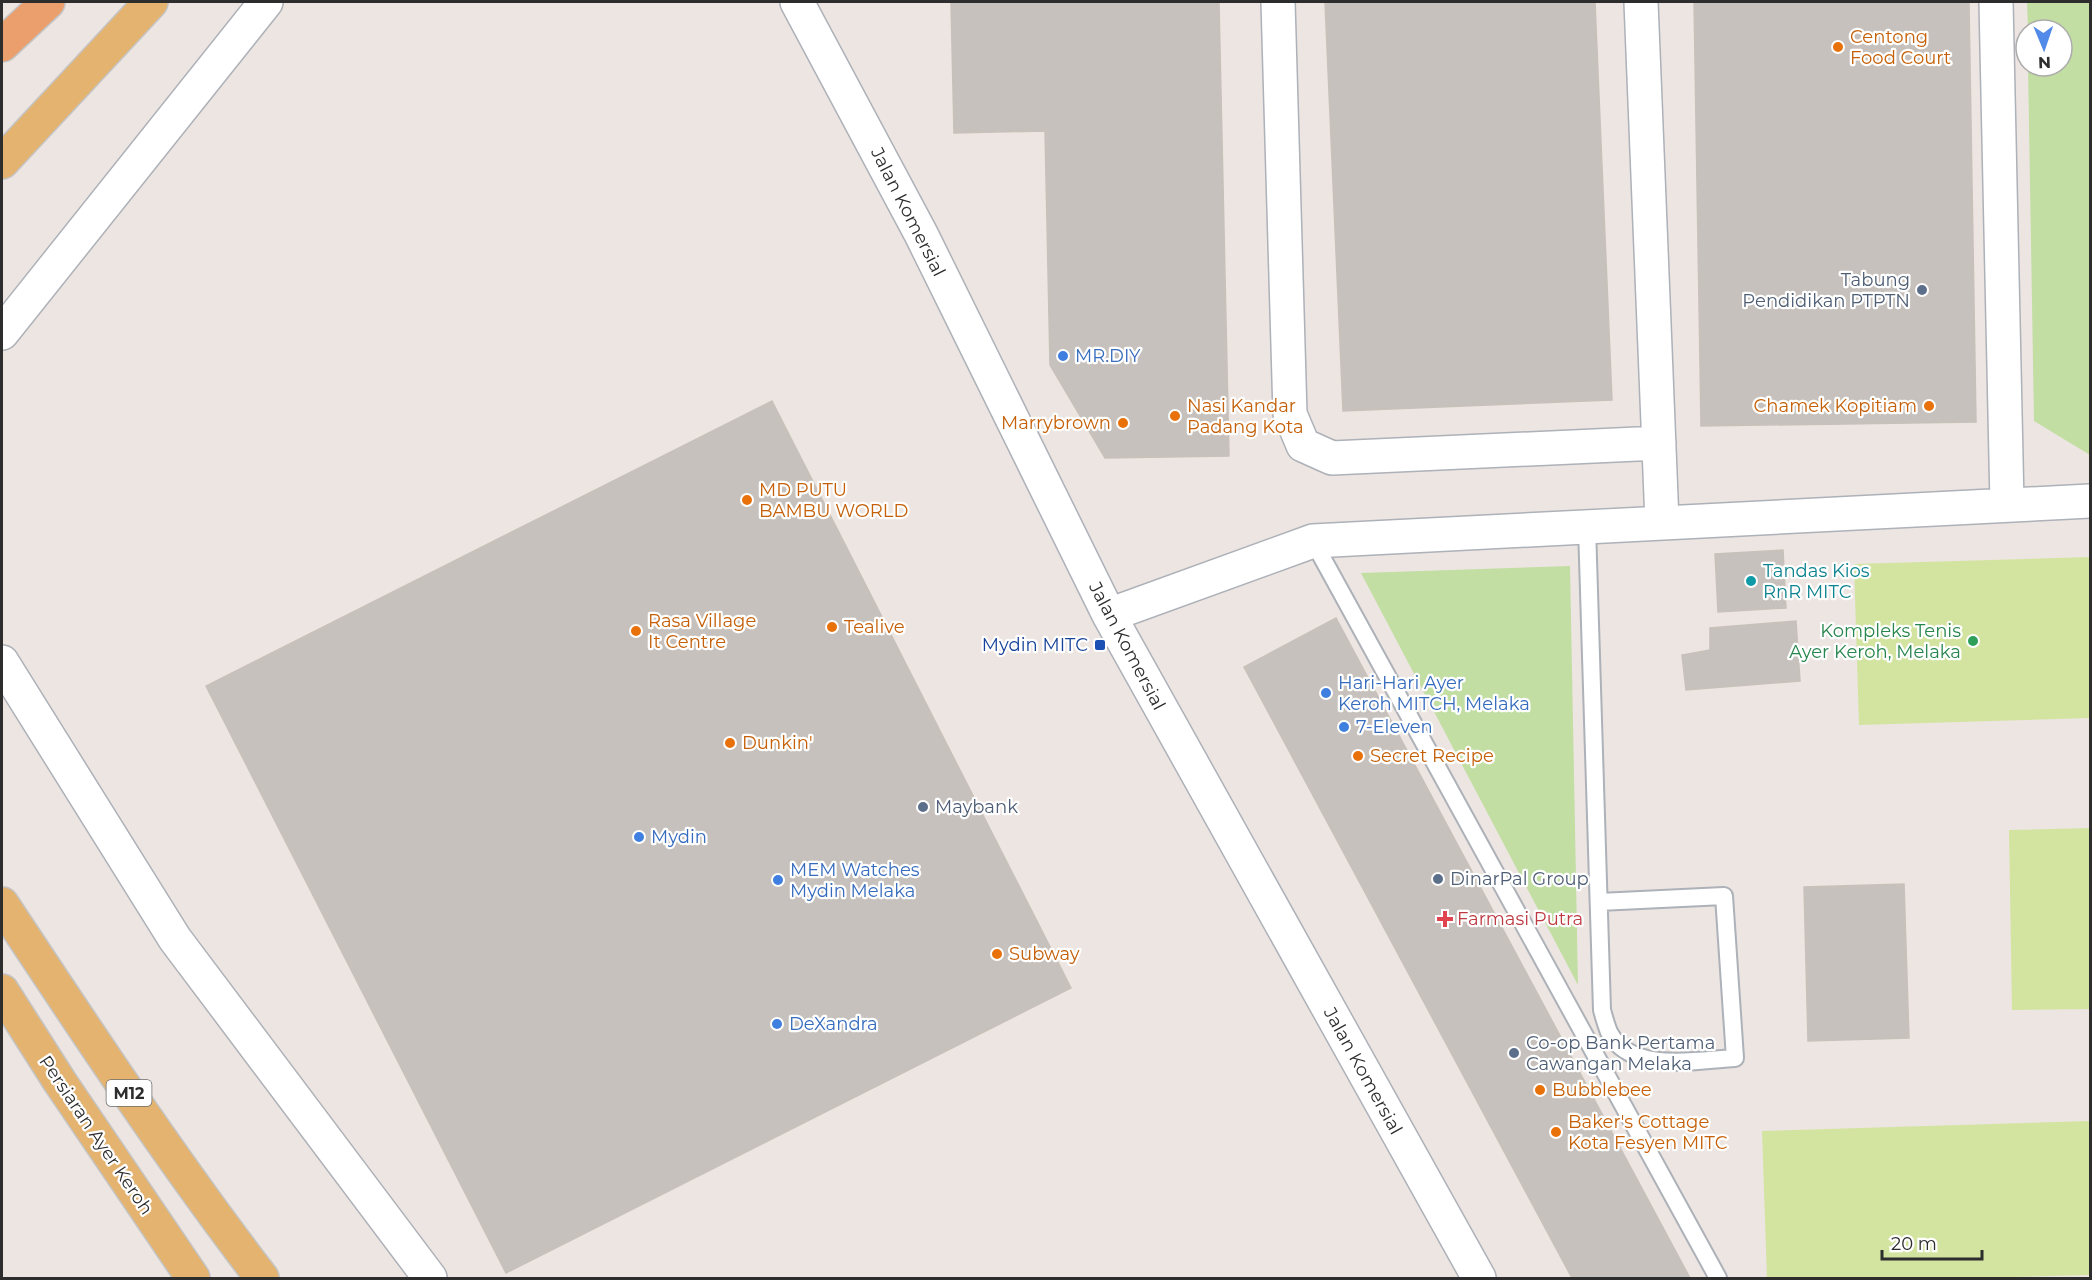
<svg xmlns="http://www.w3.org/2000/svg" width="2092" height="1280" font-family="Montserrat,sans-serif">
<rect width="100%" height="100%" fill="#ede5e1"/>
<path fill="#c2dea3" d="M2027,2h63v453l-56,-34 -6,-355h34v-36h-34z
M1570,566l8,419 -217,-412z"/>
<path fill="#d3e4a0" d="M2090,557v161l-231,7 -5,-161z
M2090,828v181l-78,1 -3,-180z
M2090,1121v154l-119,3h-204l-5,-147z"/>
<path fill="#c6c1bc" stroke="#c8c1ba" stroke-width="1.5" d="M951,2h268l10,454 -124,2 -55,-93 -5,-234 -91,2z
M1325,2h270l17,398 -269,11z
M1694,2h275l7,420 -275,4z
M772,401l299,587 -565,285 -300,-587z
M1783,550l3,58 -68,4 -3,-58z
M1336,618l354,660h-118l-328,-611z
M1796,621l4,60 -114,9 -4,-35 28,-5v-22z
M1904,884l5,154 -101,3 -4,-154z"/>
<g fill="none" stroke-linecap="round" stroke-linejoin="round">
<g stroke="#adb1b8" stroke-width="20">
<path id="service" d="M1587,527l15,483c2,7 4,15 7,22 21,42 88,28 126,26l-11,-162 -125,6
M1313,541l405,737"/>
</g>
<g stroke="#adb1b8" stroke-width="36">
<path id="minor" d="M797,2l124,232 188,381 370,663
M1278,2l12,412 13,31 29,13 327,-15
M1641,2l21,520
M1996,2l11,502
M2,333l264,-331
M1109,615l204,-74 777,-40
M2,662l173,277 255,339"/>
</g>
<g stroke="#c4c4c4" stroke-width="36">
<path id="primary" d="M2,162l149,-160
M2,904c84,127 168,254 260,374
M2,991l58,91 133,196"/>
</g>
<g stroke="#c4c4c4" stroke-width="36">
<path id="trunk" d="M2,45l46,-43"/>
</g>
<use href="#service" stroke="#fff" stroke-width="16"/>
<use href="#minor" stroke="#fff" stroke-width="33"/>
<use href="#primary" stroke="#e4b36f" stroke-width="33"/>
<use href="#trunk" stroke="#ea9f6c" stroke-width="33"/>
</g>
<g fill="#e8710a" stroke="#fff" stroke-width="2">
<circle cx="1838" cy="47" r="6"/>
<circle cx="1929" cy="406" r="6"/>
<circle cx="1175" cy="416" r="6"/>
<circle cx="1123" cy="423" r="6"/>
<circle cx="747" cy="500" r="6"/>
<circle cx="832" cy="627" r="6"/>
<circle cx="636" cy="631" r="6"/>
<circle cx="730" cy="743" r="6"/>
<circle cx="1358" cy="756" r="6"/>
<circle cx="997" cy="954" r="6"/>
<circle cx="1540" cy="1090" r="6"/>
<circle cx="1556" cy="1132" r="6"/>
</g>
<g fill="#5c6f8a" stroke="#fff" stroke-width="2">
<circle cx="1922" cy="290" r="6"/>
<circle cx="923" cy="807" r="6"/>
<circle cx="1438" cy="879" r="6"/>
<circle cx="1514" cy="1053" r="6"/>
</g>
<g fill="#3f7fe0" stroke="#fff" stroke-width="2">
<circle cx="1063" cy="356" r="6"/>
<circle cx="1326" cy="693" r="6"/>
<circle cx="1344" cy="727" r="6"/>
<circle cx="639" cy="837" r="6"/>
<circle cx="778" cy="880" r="6"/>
<circle cx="777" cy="1024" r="6"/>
</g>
<circle fill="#0f9aa8" stroke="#fff" stroke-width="2" cx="1751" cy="581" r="6"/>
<circle fill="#2e9e5b" stroke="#fff" stroke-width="2" cx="1973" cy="641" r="6"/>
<rect fill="#1a4fb4" stroke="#fff" stroke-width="2" x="1094" y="639" width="12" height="12" rx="3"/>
<path fill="#e0444e" stroke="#fff" stroke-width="2" d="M1442 910h6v6h6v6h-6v6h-6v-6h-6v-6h6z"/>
<g text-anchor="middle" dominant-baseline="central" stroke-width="4.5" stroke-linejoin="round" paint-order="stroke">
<rect fill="#fff" stroke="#6c6c6c" stroke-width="1.5" x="106.5" y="1080" width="45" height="26" rx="4.5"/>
<g font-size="16" font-weight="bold" fill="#2d2d2d">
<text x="129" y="1093">M12</text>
</g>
<g font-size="18" fill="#c56008" stroke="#fff" text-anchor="start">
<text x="1850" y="37">Centong<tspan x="1850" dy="21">Food Court</tspan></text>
<text x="1187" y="406">Nasi Kandar<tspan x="1187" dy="21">Padang Kota</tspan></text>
<text x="1917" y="406" text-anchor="end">Chamek Kopitiam</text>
<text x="1111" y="423" text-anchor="end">Marrybrown</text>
<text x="759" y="490">MD PUTU<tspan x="759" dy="21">BAMBU WORLD</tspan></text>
<text x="648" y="621">Rasa Village<tspan x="648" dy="21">It Centre</tspan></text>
<text x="844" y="627">Tealive</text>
<text x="742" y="743">Dunkin'</text>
<text x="1370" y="756">Secret Recipe</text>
<text x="1009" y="954">Subway</text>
<text x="1552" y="1090">Bubblebee</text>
<text x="1568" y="1122">Baker's Cottage<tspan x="1568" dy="21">Kota Fesyen MITC</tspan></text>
</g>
<g font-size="18" fill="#2d2d2d" stroke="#fff">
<text transform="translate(908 212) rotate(63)">Jalan Komersial</text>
<text transform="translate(1127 646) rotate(62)">Jalan Komersial</text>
<text transform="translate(1363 1071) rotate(61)">Jalan Komersial</text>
<text transform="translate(96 1135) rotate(56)">Persiaran Ayer Keroh</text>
</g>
<g font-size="18" fill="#4e5e75" stroke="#fff" text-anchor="start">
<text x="1910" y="280" text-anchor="end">Tabung<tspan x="1910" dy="21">Pendidikan PTPTN</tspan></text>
<text x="935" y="807">Maybank</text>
<text x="1450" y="879">DinarPal Group</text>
<text x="1526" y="1043">Co-op Bank Pertama<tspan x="1526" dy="21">Cawangan Melaka</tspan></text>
</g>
<g font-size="18" fill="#366cbe" stroke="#fff" text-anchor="start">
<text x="1075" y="356">MR.DIY</text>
<text x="1338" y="683">Hari-Hari Ayer<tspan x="1338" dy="21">Keroh MITCH, Melaka</tspan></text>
<text x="1356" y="727">7-Eleven</text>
<text x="651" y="837">Mydin</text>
<text x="790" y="870">MEM Watches<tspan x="790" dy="21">Mydin Melaka</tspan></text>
<text x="789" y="1024">DeXandra</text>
</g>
<g font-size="18" fill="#0d838f" stroke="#fff" text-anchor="start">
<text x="1763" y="571">Tandas Kios<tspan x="1763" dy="21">RnR MITC</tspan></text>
</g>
<g font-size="18" fill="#27864d" stroke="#fff" text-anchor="end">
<text x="1961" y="631">Kompleks Tenis<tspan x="1961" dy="21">Ayer Keroh, Melaka</tspan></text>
</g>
<g font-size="18" fill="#164399" stroke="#fff" text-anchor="end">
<text x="1088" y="645">Mydin MITC</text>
</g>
<g font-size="18" fill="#be3a42" stroke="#fff" text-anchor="start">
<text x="1457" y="919">Farmasi Putra</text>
</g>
</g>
<rect width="2092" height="1280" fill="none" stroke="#2d2d2d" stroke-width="6"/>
<g transform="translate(2044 48) rotate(178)"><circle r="28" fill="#ffffff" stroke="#ababab" stroke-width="1.5"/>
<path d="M0-4.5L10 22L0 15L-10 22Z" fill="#528ae9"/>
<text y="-9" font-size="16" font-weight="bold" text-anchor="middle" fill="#2d2d2d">N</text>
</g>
<path d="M1882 1250v9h100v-9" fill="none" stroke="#2d2d2d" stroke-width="3"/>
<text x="1891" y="1250" font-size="18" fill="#2d2d2d" stroke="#ffffff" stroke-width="4.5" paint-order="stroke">20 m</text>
</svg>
